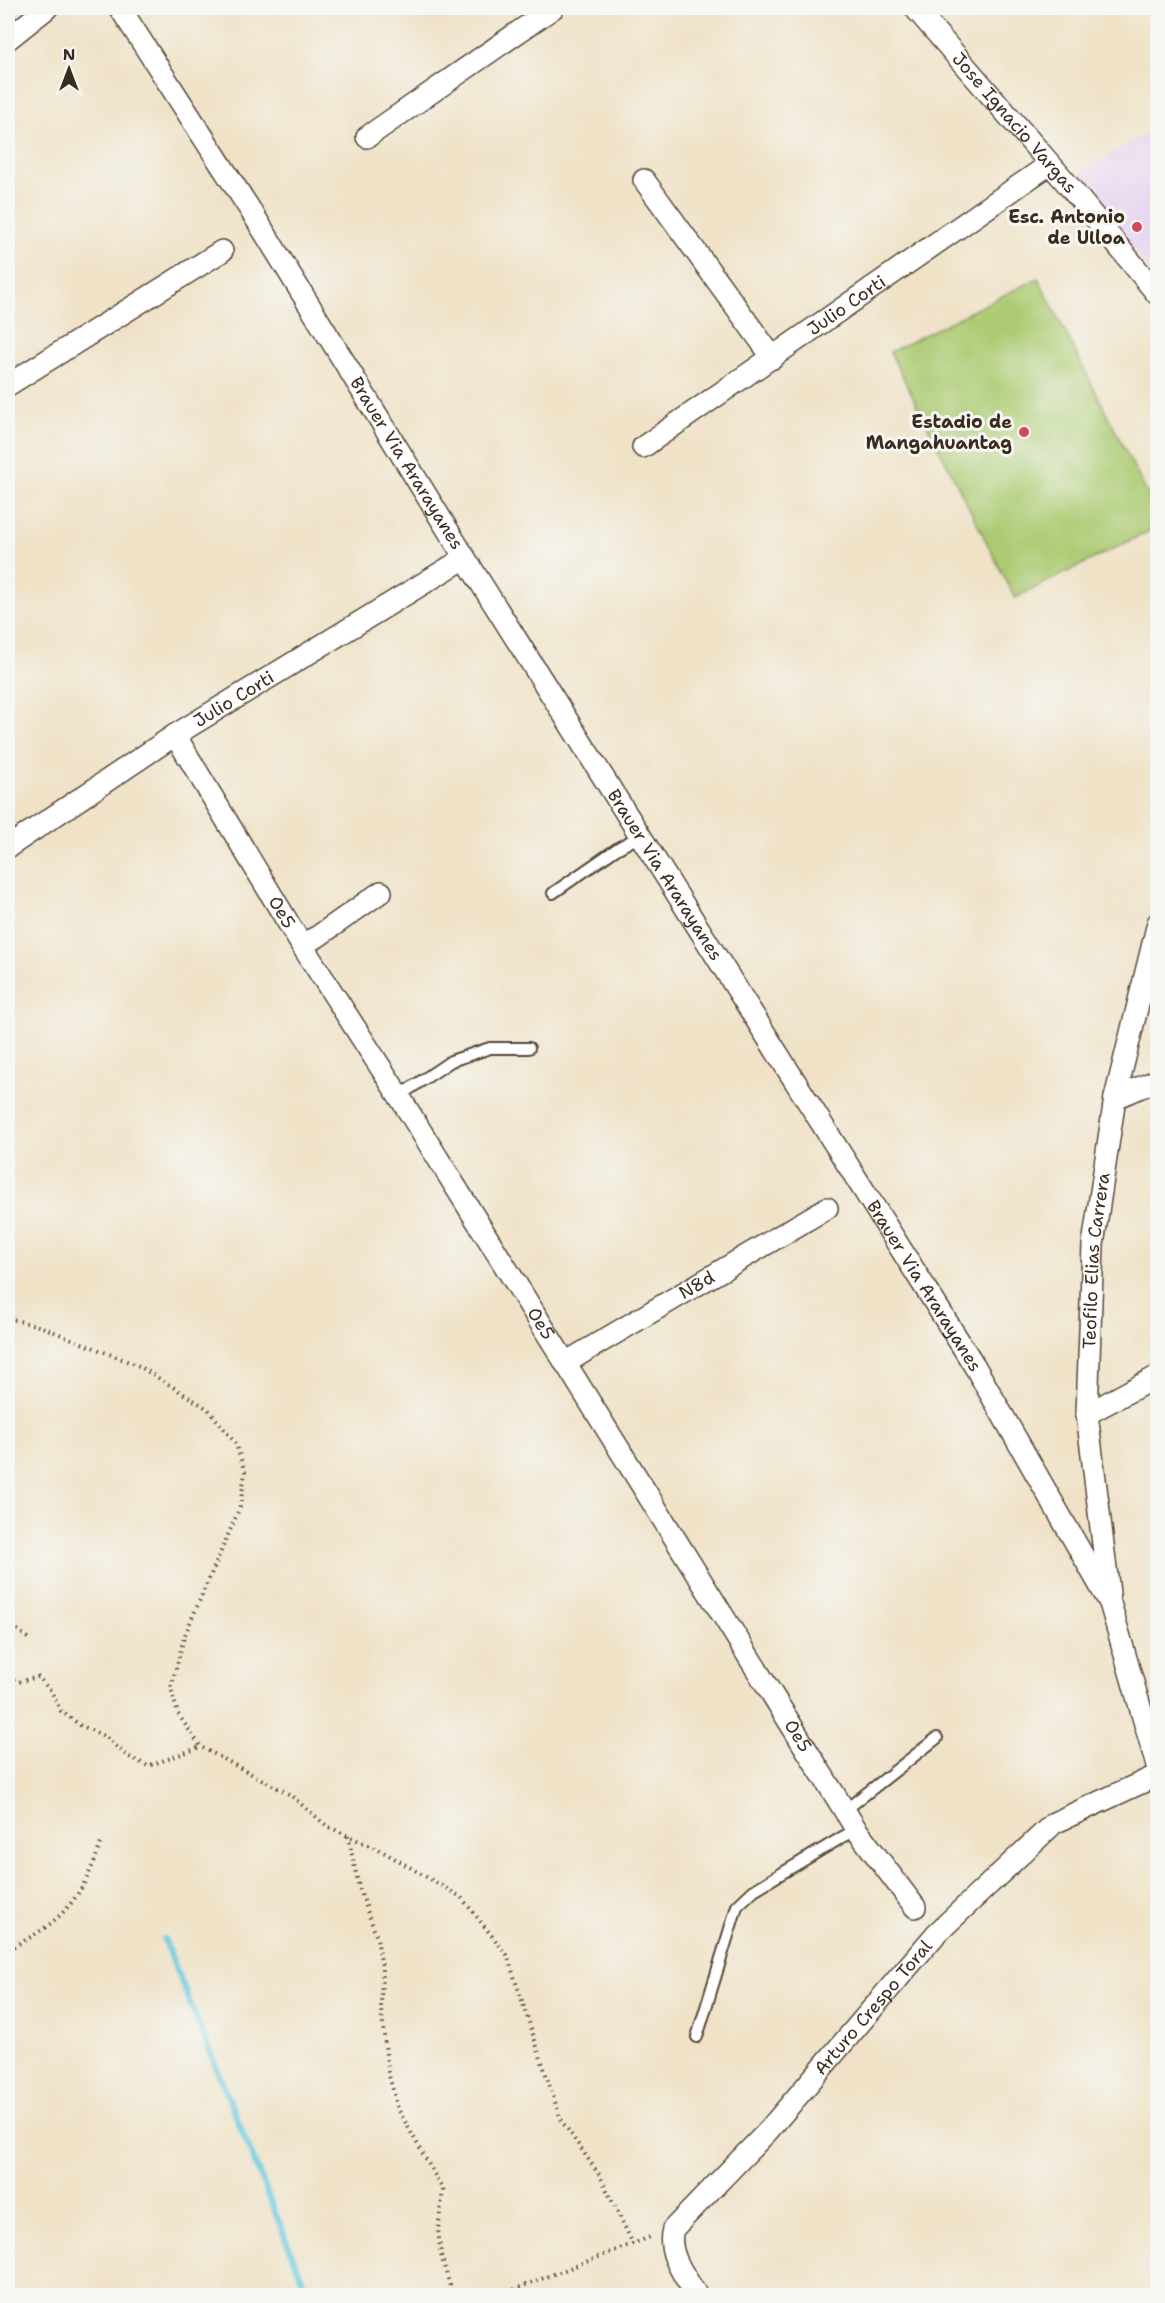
<svg xmlns="http://www.w3.org/2000/svg" width="1165" height="2303" font-family="'Shantell Sans',sans-serif">
<rect width="100%" height="100%" fill="#f6f6f2"/>
<filter id="ink" filterUnits="userSpaceOnUse"><feTurbulence type="fractalNoise" baseFrequency=".0167" numOctaves="2"/><feDisplacementMap in="SourceGraphic" scale="12" xChannelSelector="R" yChannelSelector="G"/><feConvolveMatrix kernelMatrix="1 2 1 2 8 2 1 2 1" color-interpolation-filters="sRGB"/></filter>
<filter id="wash" filterUnits="userSpaceOnUse"><feTurbulence type="fractalNoise" baseFrequency=".008" numOctaves="4" result="noise"/><feDisplacementMap in="SourceGraphic" scale="24" xChannelSelector="R" yChannelSelector="G"/><feGaussianBlur stdDeviation="1.35" result="paint"/><feColorMatrix in="noise" values="0 0 0 0 0 0 0 0 0 0 0 0 0 0 0 0 0 1.4 0 .05"/><feComposite in="paint" operator="in"/></filter>
<g filter="url(#wash)">
<rect width="100%" height="100%" fill="#efe2c7"/>
<path fill="#e6d3f0" d="M1157,127v151l-81,-103z"/>
<path fill="#accb72" stroke="#747a48" stroke-width="1.5" d="M1038,278l119,235v14l-142,71 -125,-246z"/>
<g fill="none" stroke-linecap="round" stroke-linejoin="round">
<path stroke="#60c7dd" stroke-width="6" d="M164,1939l145,357"/>
</g>
</g>
<g filter="url(#ink)">
<g fill="none" stroke-linecap="round" stroke-linejoin="round">
<g stroke="#564637" stroke-width="14">
<path id="lane" d="M553,893l65,-45 22,-12
M399,1096l52,-35 39,-13h39
M844,1811l93,-73
M697,2037l40,-131 17,-16 102,-61"/>
</g>
<g stroke="#564637" stroke-width="24">
<g id="street">
<path id="s1" d="M120,8l138,214 207,336 509,807 136,238 48,166"/>
<path id="s2" d="M915,8l149,172 94,115"/>
<path d="M8,39l39,-31"/>
<path d="M367,137l186,-129"/>
<path d="M644,180l129,178"/>
<path d="M8,385l214,-134"/>
<path id="s3" d="M643,447l407,-283"/>
<path id="s4" d="M175,735l126,209 98,152 457,733 59,78"/>
<path id="s5" d="M8,847l167,-112 290,-177"/>
<path d="M301,944l16,-7 64,-45"/>
<path d="M1115,1098l43,-18"/>
<path id="s6" d="M565,1363l262,-155"/>
<path d="M1087,1414l71,-38"/>
<path id="s7" d="M1109,1593l-22,-179 6,-169 22,-147 43,-175"/>
<path id="s8" d="M697,2296c-12,-20 -31,-43 -24,-67l94,-97 169,-198 118,-111 104,-48"/>
</g>
</g>
<path stroke="#564637" stroke-width="4" stroke-dasharray="1.5 4.5" stroke-linecap="butt" d="M8,1318l34,9 97,39 69,43 28,35 9,28 -5,35 -56,130 -13,51 7,26 23,33 88,47 38,32 58,27 76,44 46,58 54,165 39,56 33,68
M8,1622l22,18
M8,1678l10,4 20,-5 13,14 10,20 19,14 26,12 21,19 21,10 53,-19
M348,1836l11,51 18,51 5,29 -1,41 7,64 10,37 45,81 -5,40 3,25 12,41
M8,1949c54,-26 74,-50 93,-106
M497,2296l156,-60"/>
<use href="#lane" stroke="#fff" stroke-width="10"/>
<use href="#street" stroke="#fff" stroke-width="21"/>
</g>
</g>
<g fill="#d1495b" stroke="#f6f6f2" stroke-width="2">
<circle cx="1137" cy="227" r="6"/>
<circle cx="1024" cy="432" r="6"/>
</g>
<g text-anchor="middle" dominant-baseline="central" stroke-width="6" stroke-linejoin="round" paint-order="stroke">
<g font-size="18" fill="#3b2a1e" stroke="#f6f6f2">
<text stroke="none"><textPath href="#s2" startOffset="152">Jose Ignacio Vargas</textPath></text>
<text stroke="none"><textPath href="#s3" startOffset="248">Julio Corti</textPath></text>
<text stroke="none"><textPath href="#s1" startOffset="538">Brauer Via Ararayanes</textPath></text>
<text stroke="none"><textPath href="#s5" startOffset="270">Julio Corti</textPath></text>
<text stroke="none"><textPath href="#s1" startOffset="1024">Brauer Via Ararayanes</textPath></text>
<text stroke="none"><textPath href="#s4" startOffset="207">Oe5</textPath></text>
<text stroke="none"><textPath href="#s7" startOffset="334">Teofilo Elias Carrera</textPath></text>
<text stroke="none"><textPath href="#s6" startOffset="153">N8d</textPath></text>
<text stroke="none"><textPath href="#s1" startOffset="1510">Brauer Via Ararayanes</textPath></text>
<text stroke="none"><textPath href="#s4" startOffset="693">Oe5</textPath></text>
<text stroke="none"><textPath href="#s4" startOffset="1179">Oe5</textPath></text>
<text stroke="none"><textPath href="#s8" startOffset="372">Arturo Crespo Toral</textPath></text>
</g>
<g font-size="18" font-weight="bold" fill="#3b2a1e" stroke="#f6f6f2" text-anchor="end">
<text x="1125" y="217">Esc. Antonio<tspan x="1125" dy="21">de Ulloa</tspan></text>
<text x="1012" y="422">Estadio de<tspan x="1012" dy="21">Mangahuantag</tspan></text>
</g>
</g>
<rect width="1165" height="2303" fill="none" stroke="#f6f6f2" stroke-width="30"/>
<g transform="translate(69 69)" stroke="#f6f6f2" stroke-width="4.5" paint-order="stroke">
<path d="M0-4.5L10 22L0 15L-10 22Z" fill="#3b2a1e"/>
<text y="-9" font-size="16" font-weight="bold" text-anchor="middle" fill="#3b2a1e">N</text>
</g>
</svg>
